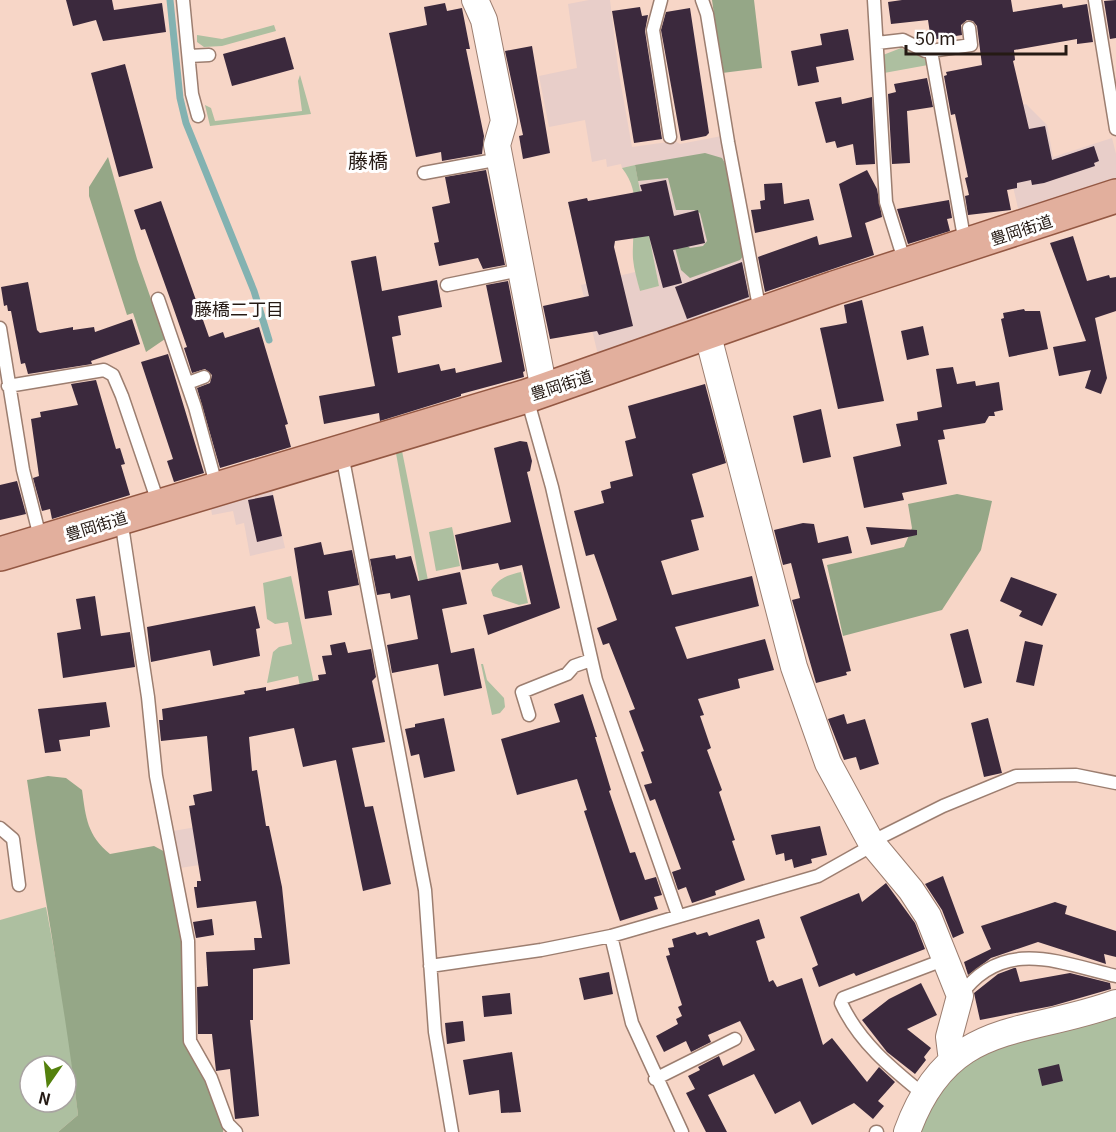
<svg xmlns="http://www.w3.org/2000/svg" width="1116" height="1132" font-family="Georgia,'Noto Sans JP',serif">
<rect width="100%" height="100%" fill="#f7d6c7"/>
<path fill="#e8cec9" d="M589,0h21l8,68 14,79 43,-6 5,3 42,-8 31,163 -154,60 -18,-74 54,-13 5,19 19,-5 -24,-121 -13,3 -1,-4 -14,3 -1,-8 -14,3 -7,-42 -36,7 -10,-51 38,-8 -9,-64z
M1026,104l21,21 6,32 59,-19 4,16v28l-96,35 -24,-104z
M271,485l14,63 -35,8 -6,-33 -8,2 -3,-14 -21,4 -2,-13z
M237,820l8,38 -65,10 -7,-37z"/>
<path fill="#adbfa0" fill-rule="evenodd" d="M274,25l2,6 -54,15 -18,1 -7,-5v-7l25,4z
M901,48l26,12 1,5 -44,8 -1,-18z
M300,75l11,39 -101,12 -5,-21 6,3 4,13 87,-10 -4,-30z
M635,165l24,121 -19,5c-3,-11 -6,-21 -7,-32 -2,-31 11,-64 -11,-91z
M401,446l33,164 -9,2 -30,-164z
M452,527l8,39 -24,5 -7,-39z
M521,572l7,31 -9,2 -26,-9 -2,-6c8,-12 17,-15 30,-18z
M291,576l23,108 -14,3 -2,-11 -31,7 6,-31 6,-5 13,-3 -4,-22 -13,2 -8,-5 -4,-36z
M481,664h2l4,16 17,18 1,9 -5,6 -8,2z
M46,907l21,113 11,95 -20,17h-58v-212zM30,1066h36v36h-36z
M1116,1013v119h-198c38,-92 113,-96 198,-119z"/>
<path fill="#95a787" d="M712,0h42l8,68 -40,5z
M705,153l17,5 4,7 18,90 -4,5 -50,18 -9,-8 -7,-26 10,-1 6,5 13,-2 4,-5 -7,-28 -6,-3h-18l-8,-32 -30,3 -3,-16z
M108,157l29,102 28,80 -19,13 -13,-39 -6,2 -38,-119v-9z
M957,494l35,7 -11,49 -39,60 -99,26 -16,-71 77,-18 8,-19 -4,-24z
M48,776l18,2 16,12c4,28 5,45 28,64l44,-8 13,7 17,89 3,99 20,39 17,45 -1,7h-165l20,-17c-13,-112 -35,-223 -51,-335z"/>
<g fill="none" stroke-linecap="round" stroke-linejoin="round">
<path stroke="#83b2b1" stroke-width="7" d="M170,0l10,98 6,25 68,168 15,49"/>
</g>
<path fill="#3b293d" d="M66,0h46l2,10 48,-7 4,29 -63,9 -7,-21 -23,6z
M902,0h109l2,12 49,-8 1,4 24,-4 6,38 -16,2v-5l-63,11 1,10 -2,1 16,68 16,-3 7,34 42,-14 5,15 -5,2 1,3 -51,17 -12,2 -1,-5 -14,3v5l-10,2 4,20 -43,5 -3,-19 4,-1 -4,-17 3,-1 -13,-63 -4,1 -7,-39 3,-1 -1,-3 36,-7 -5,-39 -4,-5 -6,-1 -6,5 1,10 -31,5 -3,-20 -37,4 -3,-22z
M1116,0v38l-6,1 -6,-38z
M445,3l2,8 15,-3 8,41h-4l18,87 -2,18 -40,7 -1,-9 -25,5 -27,-124 38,-8 -3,-18z
M640,7l2,9 6,-1 -3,16 17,108 -28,4 -22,-132z
M690,8l19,125 -3,3 -25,5 -20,-111 5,-18z
M848,29l6,31 -38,7 3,15 -21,4 -7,-35 31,-6 -2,-11z
M285,37l9,32 -62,17 -9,-32z
M532,46l18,107 -27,6 -4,-23 4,-1 -18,-84z
M125,64l28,104 -34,9 -28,-104z
M927,78l6,29 -26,4 3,52 -18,1 -4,-70 8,-2 -2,-8z
M841,97l1,7 30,-7 3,67 -19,1 -3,-21 -16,4 -2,-7 -9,2 -11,-41z
M486,170l19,95 -22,4 -5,-11 -39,8 -5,-23 5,-1 -7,-35 18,-4 -5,-26z
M867,170l10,19 5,28 -17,6 9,32 -109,37 -7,-35 59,-21 2,9 33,-8 -13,-53z
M666,180l8,36 24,-6 7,33 -32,7 9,33 -19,5 -14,-52 -34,5 -1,6 19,79 -34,9 -2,-4 -47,8 -7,-33 46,-10 -21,-94 19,-4 1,3 54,-10 -2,-6z
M782,183l2,21 25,-5 5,21 -59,13 -4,-23 10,-1 -1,-8 5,-1 -1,-16z
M949,200l3,18 -5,1 3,12 -42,13 -11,-35z
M161,201l48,136 14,-5 2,6 34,-11 29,97 -3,1 6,22 -71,21 -23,-80 13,-5 2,-8 -7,-6 -13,4 -8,-25 3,-1 -15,-43 -27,-75 -4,1 -7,-20z
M1073,236l14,45 22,-6 1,3 6,-1v34l-21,7 12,60 -6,16 -16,-6 6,-18 -32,6 -6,-29 33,-6 -36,-98z
M376,256l6,35 55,-11 5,27 -44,9 3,19 -9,2 6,36 41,-9 2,7 14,-3 1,5 46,-11 -16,-77 22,-4 17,90 -2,1 1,5 -63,17v2l-81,25 -1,-8 -55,11 -5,-28 56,-10 -24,-125z
M742,262l7,35 -62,22 -12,-32z
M28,282l9,48 3,3 33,-6v3l21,-3 1,5 37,-13 8,25 -49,17 1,3 -64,10 -3,-11 -4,1 -10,-53h-3l-1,-6 -3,1 -3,-19z
M862,300l22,101 -46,8 -18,-81 27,-5 -3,-18z
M1024,309l1,2h15l8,38 -39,8 -8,-38 3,-1 -1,-5z
M923,326l6,29 -22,5 -6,-29z
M168,354l36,119 -30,9 -7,-21 6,-2 -32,-97z
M953,367l4,17 18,-3 1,5 23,-4 4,28 -9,2 1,4h-6l-4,7 -42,7 2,9 -7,1 9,44 -45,9 2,7 -40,8 -11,-51 48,-11 -5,-22 22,-4 -1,-8 25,-5 -6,-38z
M96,380l20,69 4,-1 5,16 -4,1 9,30 -78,24 -2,-10 -8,2 -9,-33 6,-2 -8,-57 10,-2 -1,-5 38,-7 -7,-21z
M705,384l21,79 -34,11 12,43 -13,3 8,30 -38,11 11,34 80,-19 7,30 -84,21 12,32 78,-20 9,31 -36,9 2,9 -42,11 6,16 -4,1 11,32 -4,2 15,40 -3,2 16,48 -3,1 13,39 -30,11 1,4 -24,8 -6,-16 -8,3 -6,-18 9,-3 -26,-70 -5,2 -6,-16 8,-2 -11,-31 3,-1 -15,-40 6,-2 -26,-66 -6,2 -6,-17 20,-8 -23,-66 -8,2 -12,-45 30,-8 -3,-12 10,-3 -1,-6 23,-6 -8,-35 11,-3 -8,-32z
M821,409l10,48 -28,6 -10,-47z
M520,441l7,1 5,19 -2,10 -3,1 33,136 -72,27 -5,-20 48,-11 -9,-39 -22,5 -2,-7 -36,7 -7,-35 56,-13 -17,-74z
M17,481l9,33 -26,6v-35z
M273,495l9,41 -25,6 -9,-42z
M803,523l11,1 4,19 30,-7 4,17 -30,6 29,112 -5,1 1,3 -31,8 -24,-83 8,-2 -9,-35 -8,2 -9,-35z
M866,527l51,3v5l-46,10z
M321,542l3,13 28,-5 7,35 -31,6 4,24 -27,4 -11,-71z
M395,555l1,4 15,-3 7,25 42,-9 7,32 -25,5 9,44 23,-5 8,40 -38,8 -6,-32 -46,9 -5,-28 31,-6 -8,-44 -19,4 -1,-6 -13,2 -7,-36z
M1011,577l46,17 -15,32 -23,-10 3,-5 -22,-10z
M95,596l6,40 29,-4 5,35 -72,11 -6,-45 24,-4 -5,-30z
M255,606l5,22 -4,1 4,27 -47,10 -3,-16 -59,12 -4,-35z
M968,629l14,54 -18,5 -14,-54z
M1025,641l18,4 -9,41 -18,-4z
M345,642l3,11 23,-4 5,28 -4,4 13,61 -33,6 13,59 8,-1 18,78 -28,7 -27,-131 -33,7 -9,-39 -45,9 3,34 5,-1 9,56h3l13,61 8,77 -37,5v51h-3l9,96 -24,3 -5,-50 -14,2 -4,-37h-14l-1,-47 11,-1 -2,-34 49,-2 -1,-12h8l-6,-37 -59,7 -3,-21h3v-6h4l-12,-75 6,-1 -2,-10 19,-4 -5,-55 -46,5 -2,-21h4l-1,-11 83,-15 -1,-3 22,-4v4l53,-11 -1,-5 8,-1 -4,-18 10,-1 -2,-10z
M583,694l14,43h-2l16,53 -2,1 21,62 5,-1 10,28 11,-3 6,18 -8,2 4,12 -38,12 -36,-110 3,-1 -10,-31 -60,16 -16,-56 59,-17 -6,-18z
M106,702l4,25 -20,3v6l-31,4 2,11 -16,2 -7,-44z
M844,714l3,10 18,-5 14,45 -19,6 -4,-13 -12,3 -16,-41z
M444,718l11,53 -31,7 -5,-24 -8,2 -6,-27 10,-2v-3z
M988,718l14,55 -18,4 -13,-54z
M820,826l7,29 -16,4 1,4 -18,5 -2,-9 -7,2 -1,-8 -8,2 -5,-20z
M943,876l21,57 -11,5 -11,-28 -17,-26z
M886,883l29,40 10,26 -69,27 -2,-3 -35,14 -7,-19 6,-3 -18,-48 59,-24 3,9z
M1055,902l12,4 -2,8 51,17v26l-12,-3 2,10 -68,-22 -47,16 -23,17 -4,-13 27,-13 -10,-23z
M212,919l2,16 -18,3 -3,-16z
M759,919l6,19 -9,3 13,41 4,-2 4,7 25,-9 21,67 9,-7 35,44 12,-15 16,15 -17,19 6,5 -11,13 -19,-16 -42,22 -12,-24 -25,13 -21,-40 -46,21 19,37h-21l-20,-39 9,-4 -7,-13 12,-6 -2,-3 21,-11 4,10 32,-16 -15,-29 -32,14 3,7 -20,10 -5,-11 -22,11 -8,-16 22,-12 -2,-5 6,-3 -4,-9 4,-2 -16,-49 4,-1 -2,-7 6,-1 -2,-8 23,-7 2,3 10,-3 2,4z
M1014,968h2l4,14 50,-9 40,10 1,6 -59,17 -72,14 -6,-27 24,-19z
M609,972l4,22 -29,6 -5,-22z
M921,983l16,32 -30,14 24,19 -7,9 2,3 -11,14 -28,-22 -25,-32 27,-21z
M510,993l2,21 -28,3 -2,-21z
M463,1021l2,20 -18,3 -2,-21z
M512,1052l9,60 -20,1 -2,-23 -30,5 -6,-35z
M1059,1064l4,17 -21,5 -4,-17z"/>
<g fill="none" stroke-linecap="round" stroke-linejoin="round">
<g stroke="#9c7e70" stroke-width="15">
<path id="service" d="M183,0l9,94 6,22
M661,0l-8,30 17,107
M702,0l5,14 21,128 32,170
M874,0l12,202 19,61
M1095,0l21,129
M877,43l26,-3 22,11h6
M189,56l20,-1
M424,173l76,-14
M965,243l-34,-192 40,-6 -2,-17
M447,285l73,-15
M158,299l37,108 22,81
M0,328l23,142 18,71
M188,383l16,-6
M8,386l96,-16 9,5 9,21 37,109
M527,398l25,89 44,193 82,235
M342,454l83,436 10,142 17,100
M121,519l27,178 8,79 32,165 2,100 21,37 17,46 8,8
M529,715l-7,-23 45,-18 7,-8 17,-6
M0,828l13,11 6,46
M611,936l21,87 50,109
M430,966l111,-16 70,-14 207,-60 48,-27 5,-7 72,-36 73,-30 60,-1 40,8
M960,996c42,-59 98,-34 156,-20
M655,1079l80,-40
M923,1094c-32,-26 -64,-52 -82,-91l2,-5 103,-39
M876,1132h1"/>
</g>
<g stroke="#9c7e70" stroke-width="28">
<path id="minor" d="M475,0l9,20 20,101 -7,24 47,245
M707,332l87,335 34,96 43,79 40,48 17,26 32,80 -11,41 3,24
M907,1132c41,-114 116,-95 209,-129"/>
</g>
<g stroke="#945843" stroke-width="36">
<path id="primary" d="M0,554l527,-158 307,-108 282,-92"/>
</g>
<use href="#service" stroke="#fff" stroke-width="12"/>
<use href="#minor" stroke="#fff" stroke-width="26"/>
<use href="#primary" stroke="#e2af9d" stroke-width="33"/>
</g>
<g text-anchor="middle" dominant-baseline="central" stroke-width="6" stroke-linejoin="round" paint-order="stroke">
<g font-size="16" fill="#251a14" stroke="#fff">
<text transform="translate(1021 229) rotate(-18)">豊岡街道</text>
<text transform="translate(561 384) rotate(-18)">豊岡街道</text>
<text transform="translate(96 525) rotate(-17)">豊岡街道</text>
</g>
<g font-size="18" fill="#251a14" stroke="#fff">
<text x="239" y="308">藤橋二丁目</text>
</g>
<g font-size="20" fill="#251a14" stroke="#fff">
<text x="368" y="159">藤橋</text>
</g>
</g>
<g transform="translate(48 1084) rotate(194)"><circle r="28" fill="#ffffff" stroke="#a8a3a1" stroke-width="1.5"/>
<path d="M0-4.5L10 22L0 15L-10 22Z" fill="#54810d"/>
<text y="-9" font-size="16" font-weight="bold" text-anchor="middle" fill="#251a14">N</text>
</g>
<path d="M906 45v9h160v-9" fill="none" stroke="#251a14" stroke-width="3"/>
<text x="915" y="45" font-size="18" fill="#251a14" stroke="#ffffff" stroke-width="4.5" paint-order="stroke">50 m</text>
</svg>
